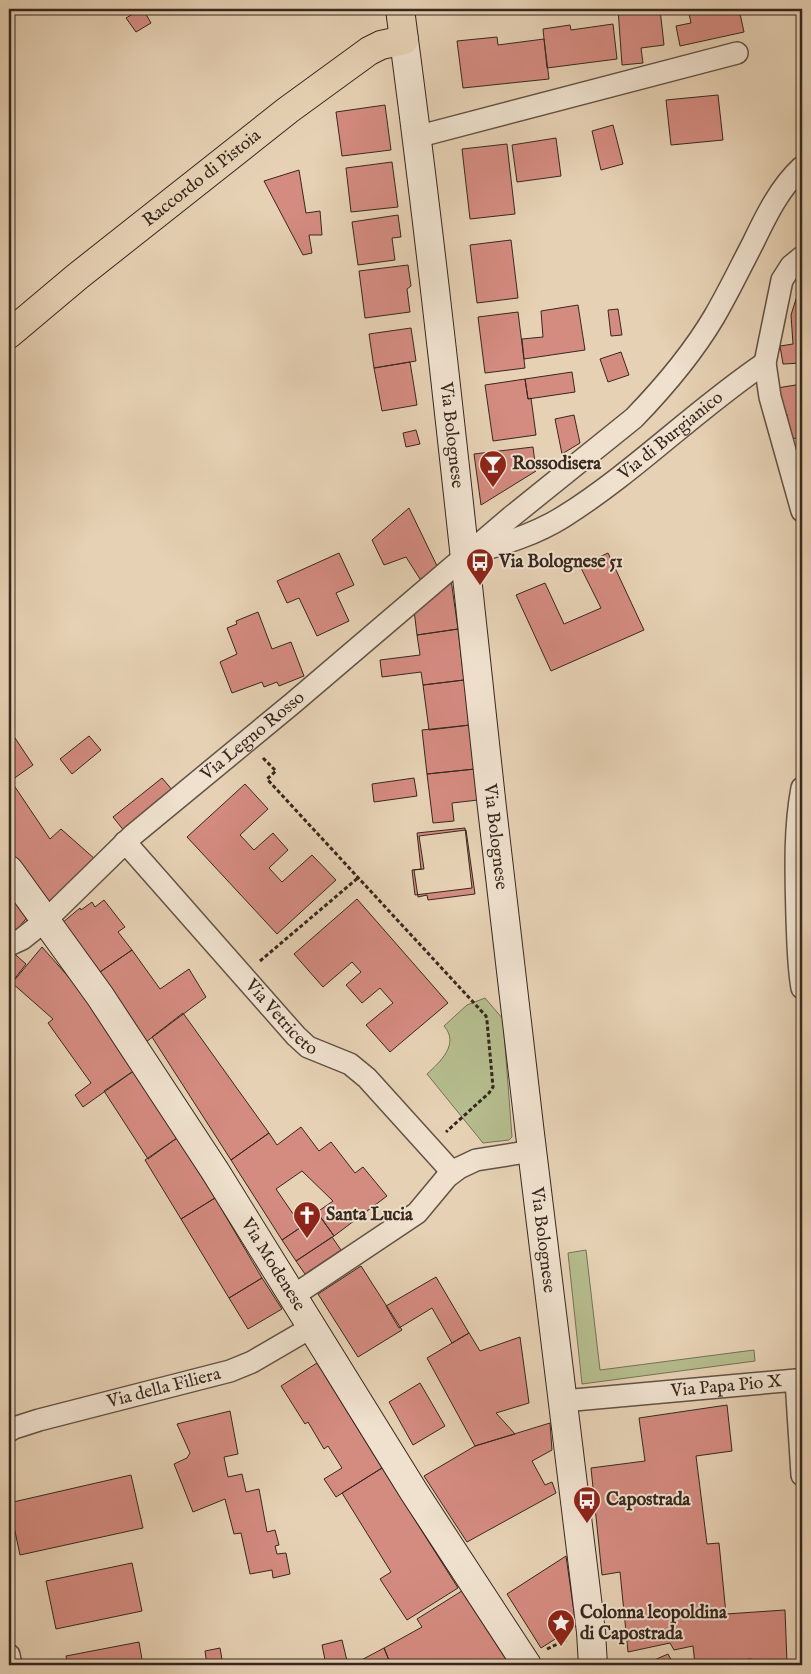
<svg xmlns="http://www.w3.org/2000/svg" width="811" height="1674" font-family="'IM FELL English',serif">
<rect width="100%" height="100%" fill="#e6d1b4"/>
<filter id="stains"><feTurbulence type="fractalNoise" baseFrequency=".004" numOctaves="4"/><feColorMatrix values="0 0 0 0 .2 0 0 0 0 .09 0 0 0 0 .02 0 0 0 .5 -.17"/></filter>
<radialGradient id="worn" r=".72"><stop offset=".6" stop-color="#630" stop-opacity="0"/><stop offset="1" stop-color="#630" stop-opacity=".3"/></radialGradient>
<path fill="#b5bc8d" stroke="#767256" d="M485,998l18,21 9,118 -3,3 -26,3 -56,-69c13,-12 33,-30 17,-48l23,-21z
M586,1250l14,120 154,-20 1,11 -173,23 -14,-131z"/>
<path fill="#d48b80" stroke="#37281e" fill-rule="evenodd" d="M141,9h2l8,14 -15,9 -10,-14z
M446,9h35l-34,5z
M618,9h42l4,36 -23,3 2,15 -21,2z
M688,9h51l5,23 -64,14 -4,-20 15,-3z
M613,24l4,35 -70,9 -4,-39 27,-4 1,5z
M497,37l1,8 46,-6 5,40 -86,9 -6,-47z
M718,95l5,45 -52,5 -5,-45z
M385,105l6,45 -49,6 -6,-44z
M613,125l10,39 -22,6 -9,-39z
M556,138l5,38 -44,6 -5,-37z
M507,144l8,70 -45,5 -8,-70z
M392,162l6,45 -47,5 -5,-44z
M299,170l7,43 14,-2 2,24h-13l3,18 -9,2 -39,-74z
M398,215l3,22 -9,1 3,22 -37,5 -6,-43z
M511,240l7,58 -41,5 -7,-58z
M408,265l3,21 -4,3 3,23 -45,6 -6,-47z
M802,285v78l-19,1 -3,-18 13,-2 -2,-29 5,-16z
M578,305l7,45 -61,9 -2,-20 21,-2 -2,-26z
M618,309l4,26 -11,1 -3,-26z
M518,312l7,56 -40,5 -7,-56z
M411,328l5,33 -42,7 -5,-34z
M621,352l8,23 -21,7 -8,-23z
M410,362l7,43 -35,6 -8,-43z
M572,372l3,20 -47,7 -3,-20z
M525,379l3,20 3,-1 5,37 -43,6 -8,-56z
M802,384v53l-11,2 -4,-25 -6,1 -4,-27z
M574,415l6,28 -18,11 -7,-35z
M416,430l4,14 -14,3 -3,-14z
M533,447l3,24 -55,34 -7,-51z
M409,508l30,62 -19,9 -14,-22 -22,8 -12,-25z
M339,553l15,32 -18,8 13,28 -32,15 -18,-38 -12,5 -10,-22z
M608,553l36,77 -93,41 -35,-76 29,-12 19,41 37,-16 -21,-42z
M451,580l7,49 -41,6 -3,-25z
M258,612l14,37 19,-7 13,34 -25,10 -2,-4 -13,5 -2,-5 -30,11 -12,-31 17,-8 -10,-26 10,-4 -1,-3z
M458,629l6,51 -41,5 -2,-13 -39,5 -2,-17 40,-5 -3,-20z
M464,680l6,45 -41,5 -6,-45z
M470,725l5,44 -48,5 -5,-44z
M9,729l24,36 -24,17z
M89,736l12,14 -29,24 -12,-15z
M475,769l3,31 -26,3 2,18 -21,2 -6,-49z
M162,778l12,14 -49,40 -12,-15z
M414,778l3,18 -43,6 -2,-18z
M11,781l39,58 11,-10 35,31 -44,49 -43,-53v-74z
M245,784l23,25 -28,26 14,15 19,-17 15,17 -19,18 13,14 30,-27 24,25 -59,54 -90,-97z
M465,828l7,60 -57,7 -3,-25 9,-1 -4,-36z
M466,830l9,64 -47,6 -1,-5 -9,2 -4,-27 10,-1 -5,-33z
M9,895l21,19 -21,25z
M357,899l91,104 -58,49 -24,-27 27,-22 -13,-15 -18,15 -16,-18 15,-13 -9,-10 -29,25 -29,-33z
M104,900l21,27 -7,5 14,18 -32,22 -38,-49 18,-15 1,2 11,-8 3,5z
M42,947l39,44 54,79 -52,37 -8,-12 16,-12 -43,-60 5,-4 -41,-36z
M9,949l17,15 -17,22z
M132,950l28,39 29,-20 17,28 -60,45 -46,-70z
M183,1013l86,120 -38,27 -79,-123z
M135,1070l42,68 -29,21 -44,-68z
M301,1127l18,24 12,-9 24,31 8,-6 24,29 -53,40 -15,-21 -37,25 -51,-80 38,-27 8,12zM302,1171l31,30 -33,23 -24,-35z
M177,1138l38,60 -34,21 -36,-59z
M215,1198l47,80 -33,20 -48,-79z
M319,1215l15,21 -38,25 -14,-21z
M332,1237l9,13 -36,24 -9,-13z
M361,1266l41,64 -44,27 -40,-63z
M436,1277l33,56 -17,10 -20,-35 -33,20 -13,-22z
M262,1278l20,31 -34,20 -19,-31z
M469,1333l11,18 40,-14 9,66 -33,10 19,21 -40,12 -48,-88z
M317,1363l65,105 -46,29 -12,-18 18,-11 -14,-22 -4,3 -16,-27 -3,2 -24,-38z
M420,1383l25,43 -32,19 -24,-43z
M727,1405l5,46 -36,5 11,88 12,-1 7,71 59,-4 2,53 -35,2 -1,-6 -56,6 -2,-19 -19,4 -4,-7 -42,9 -8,-80 -18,3 -11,-107 54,-7 -6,-43z
M230,1411l8,43 -14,3 4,20 14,-3 4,18 13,-3 8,43 8,-2 4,15 -4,1 2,8 9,-1 4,21 -17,4 -1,-8 -22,4 -9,-41 -7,1 -9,-35 -32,13 -19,-48 13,-6 3,-5 -13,-29z
M550,1423l2,27 -20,11 13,24 7,-3 4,11 -89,49 -43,-66 51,-30z
M382,1468l76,120 -51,32 -27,-41 11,-7 -49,-79z
M131,1475l12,53 -123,27 -11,-52z
M566,1556l10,70 -35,22 -34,-54z
M132,1563l10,48 -86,18 -10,-48z
M465,1589l50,76h-124l-7,-17 38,-21 -5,-8z
M342,1640l6,25h-22l-4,-20z
M139,1642l4,23h-75l-2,-9z
M220,1648l3,17h-16l-2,-14z
M384,1648l7,17h-39z
M668,1654l6,11h-31z"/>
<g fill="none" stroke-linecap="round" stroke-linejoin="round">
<g stroke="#635244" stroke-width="24">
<g id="street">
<path d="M416,137l321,-84"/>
<path d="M802,257l-11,9 -9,14 -17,83 5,34 32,114"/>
<path id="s1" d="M475,552c29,-8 61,-18 88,-35 72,-45 132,-107 202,-154"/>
<path d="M802,788c-8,43 -6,87 -5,130 1,24 1,47 5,70"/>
<path id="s2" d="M125,842l171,194 12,11 42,17 17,14 85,94"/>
<path id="s3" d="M9,945l13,-6 24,-19 87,-85 160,-132 218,-186 123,-99c30,-31 58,-64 80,-101 14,-24 26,-49 39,-74 13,-27 27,-56 49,-76"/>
<path d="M293,1296l124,-83 30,-36 12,-9 17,-8 56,-9"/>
<path id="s4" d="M563,1401l233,-21 6,95"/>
<path id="s5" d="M9,1431l5,-3 25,-8 191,-49 22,-9 60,-35"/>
<path d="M9,1655l2,10"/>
</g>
</g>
<g stroke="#37281e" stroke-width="30">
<g id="secondary">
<path id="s6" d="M404,40c34,256 60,512 88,768 31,275 65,549 99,824l2,33"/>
<path id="s7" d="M9,870l91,126 115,175 199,321 113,173"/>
</g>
</g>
<g stroke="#37281e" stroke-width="30">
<g id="primary">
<path id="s8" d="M9,334l69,-58 210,-166 81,-59 12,-6 23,-5 -4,-31"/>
</g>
</g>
<path stroke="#37281e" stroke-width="3" stroke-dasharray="4 2.5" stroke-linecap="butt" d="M263,758l13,13 -9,8 219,237 1,5 6,66 -4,6 -43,39
M260,961l99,-84
M547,1649l19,-9"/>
<use href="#street" stroke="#efe1ce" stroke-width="21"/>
<use href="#secondary" stroke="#efe1ce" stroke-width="28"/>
<use href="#primary" stroke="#e6d1b4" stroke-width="28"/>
</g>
<defs>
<g id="bar-pin" transform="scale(1.4375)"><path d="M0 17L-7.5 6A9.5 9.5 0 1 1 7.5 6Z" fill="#8f2418" stroke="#efe1ce"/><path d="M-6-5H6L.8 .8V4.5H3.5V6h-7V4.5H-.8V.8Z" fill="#fff"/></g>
<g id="bus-pin" transform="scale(1.4375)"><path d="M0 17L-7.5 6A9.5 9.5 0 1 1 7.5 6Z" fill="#8f2418" stroke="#efe1ce"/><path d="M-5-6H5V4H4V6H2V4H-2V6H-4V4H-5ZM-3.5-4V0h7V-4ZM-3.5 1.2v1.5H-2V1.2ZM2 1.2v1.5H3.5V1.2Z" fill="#fff"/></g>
<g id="church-pin" transform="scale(1.4375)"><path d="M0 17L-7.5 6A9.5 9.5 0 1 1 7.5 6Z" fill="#8f2418" stroke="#efe1ce"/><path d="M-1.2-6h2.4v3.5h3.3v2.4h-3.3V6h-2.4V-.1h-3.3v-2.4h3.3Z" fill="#fff"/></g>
<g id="sight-pin" transform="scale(1.4375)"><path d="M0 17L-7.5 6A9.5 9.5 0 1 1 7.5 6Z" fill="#8f2418" stroke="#efe1ce"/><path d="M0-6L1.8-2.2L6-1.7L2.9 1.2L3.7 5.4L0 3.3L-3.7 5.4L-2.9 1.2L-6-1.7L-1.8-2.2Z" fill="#fff"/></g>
</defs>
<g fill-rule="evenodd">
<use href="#bar-pin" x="493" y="464"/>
<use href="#bus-pin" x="480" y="562"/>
<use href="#church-pin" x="307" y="1215"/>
<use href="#bus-pin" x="587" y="1500"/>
<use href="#sight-pin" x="561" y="1623"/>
</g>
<g text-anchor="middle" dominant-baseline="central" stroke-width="4" stroke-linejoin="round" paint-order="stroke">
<g font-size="18" fill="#37281e" stroke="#efe1ce">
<text stroke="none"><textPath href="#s8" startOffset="248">Raccordo di Pistoia</textPath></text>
<text stroke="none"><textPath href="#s6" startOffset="398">Via Bolognese</textPath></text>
<text stroke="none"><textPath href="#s1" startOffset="230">Via di Burgianico</textPath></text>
<text stroke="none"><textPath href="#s3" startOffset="322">Via Legno Rosso</textPath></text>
<text stroke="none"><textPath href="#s6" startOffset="802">Via Bolognese</textPath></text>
<text stroke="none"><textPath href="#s2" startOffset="235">Via Vetriceto</textPath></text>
<text stroke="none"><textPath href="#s6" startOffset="1208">Via Bolognese</textPath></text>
<text stroke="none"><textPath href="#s7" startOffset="475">Via Modenese</textPath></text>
<text stroke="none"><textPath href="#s4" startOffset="164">Via Papa Pio X</textPath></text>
<text stroke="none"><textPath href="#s5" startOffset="161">Via della Filiera</textPath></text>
</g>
<g font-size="18" font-weight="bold" fill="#37281e" stroke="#efe1ce" text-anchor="start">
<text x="512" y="464">Rossodisera</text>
<text x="499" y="562">Via Bolognese 51</text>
<text x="326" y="1215">Santa Lucia</text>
<text x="606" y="1500">Capostrada</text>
<text x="580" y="1613">Colonna leopoldina<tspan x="580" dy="21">di Capostrada</tspan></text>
</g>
</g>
<rect width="811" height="1674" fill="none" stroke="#e6d1b4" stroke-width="30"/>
<rect x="10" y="10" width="791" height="1654" fill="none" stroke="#37281e" stroke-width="2.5"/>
<rect x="15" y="15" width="781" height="1644" fill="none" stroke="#37281e"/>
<rect width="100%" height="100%" filter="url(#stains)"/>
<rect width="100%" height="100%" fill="url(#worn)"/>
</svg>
